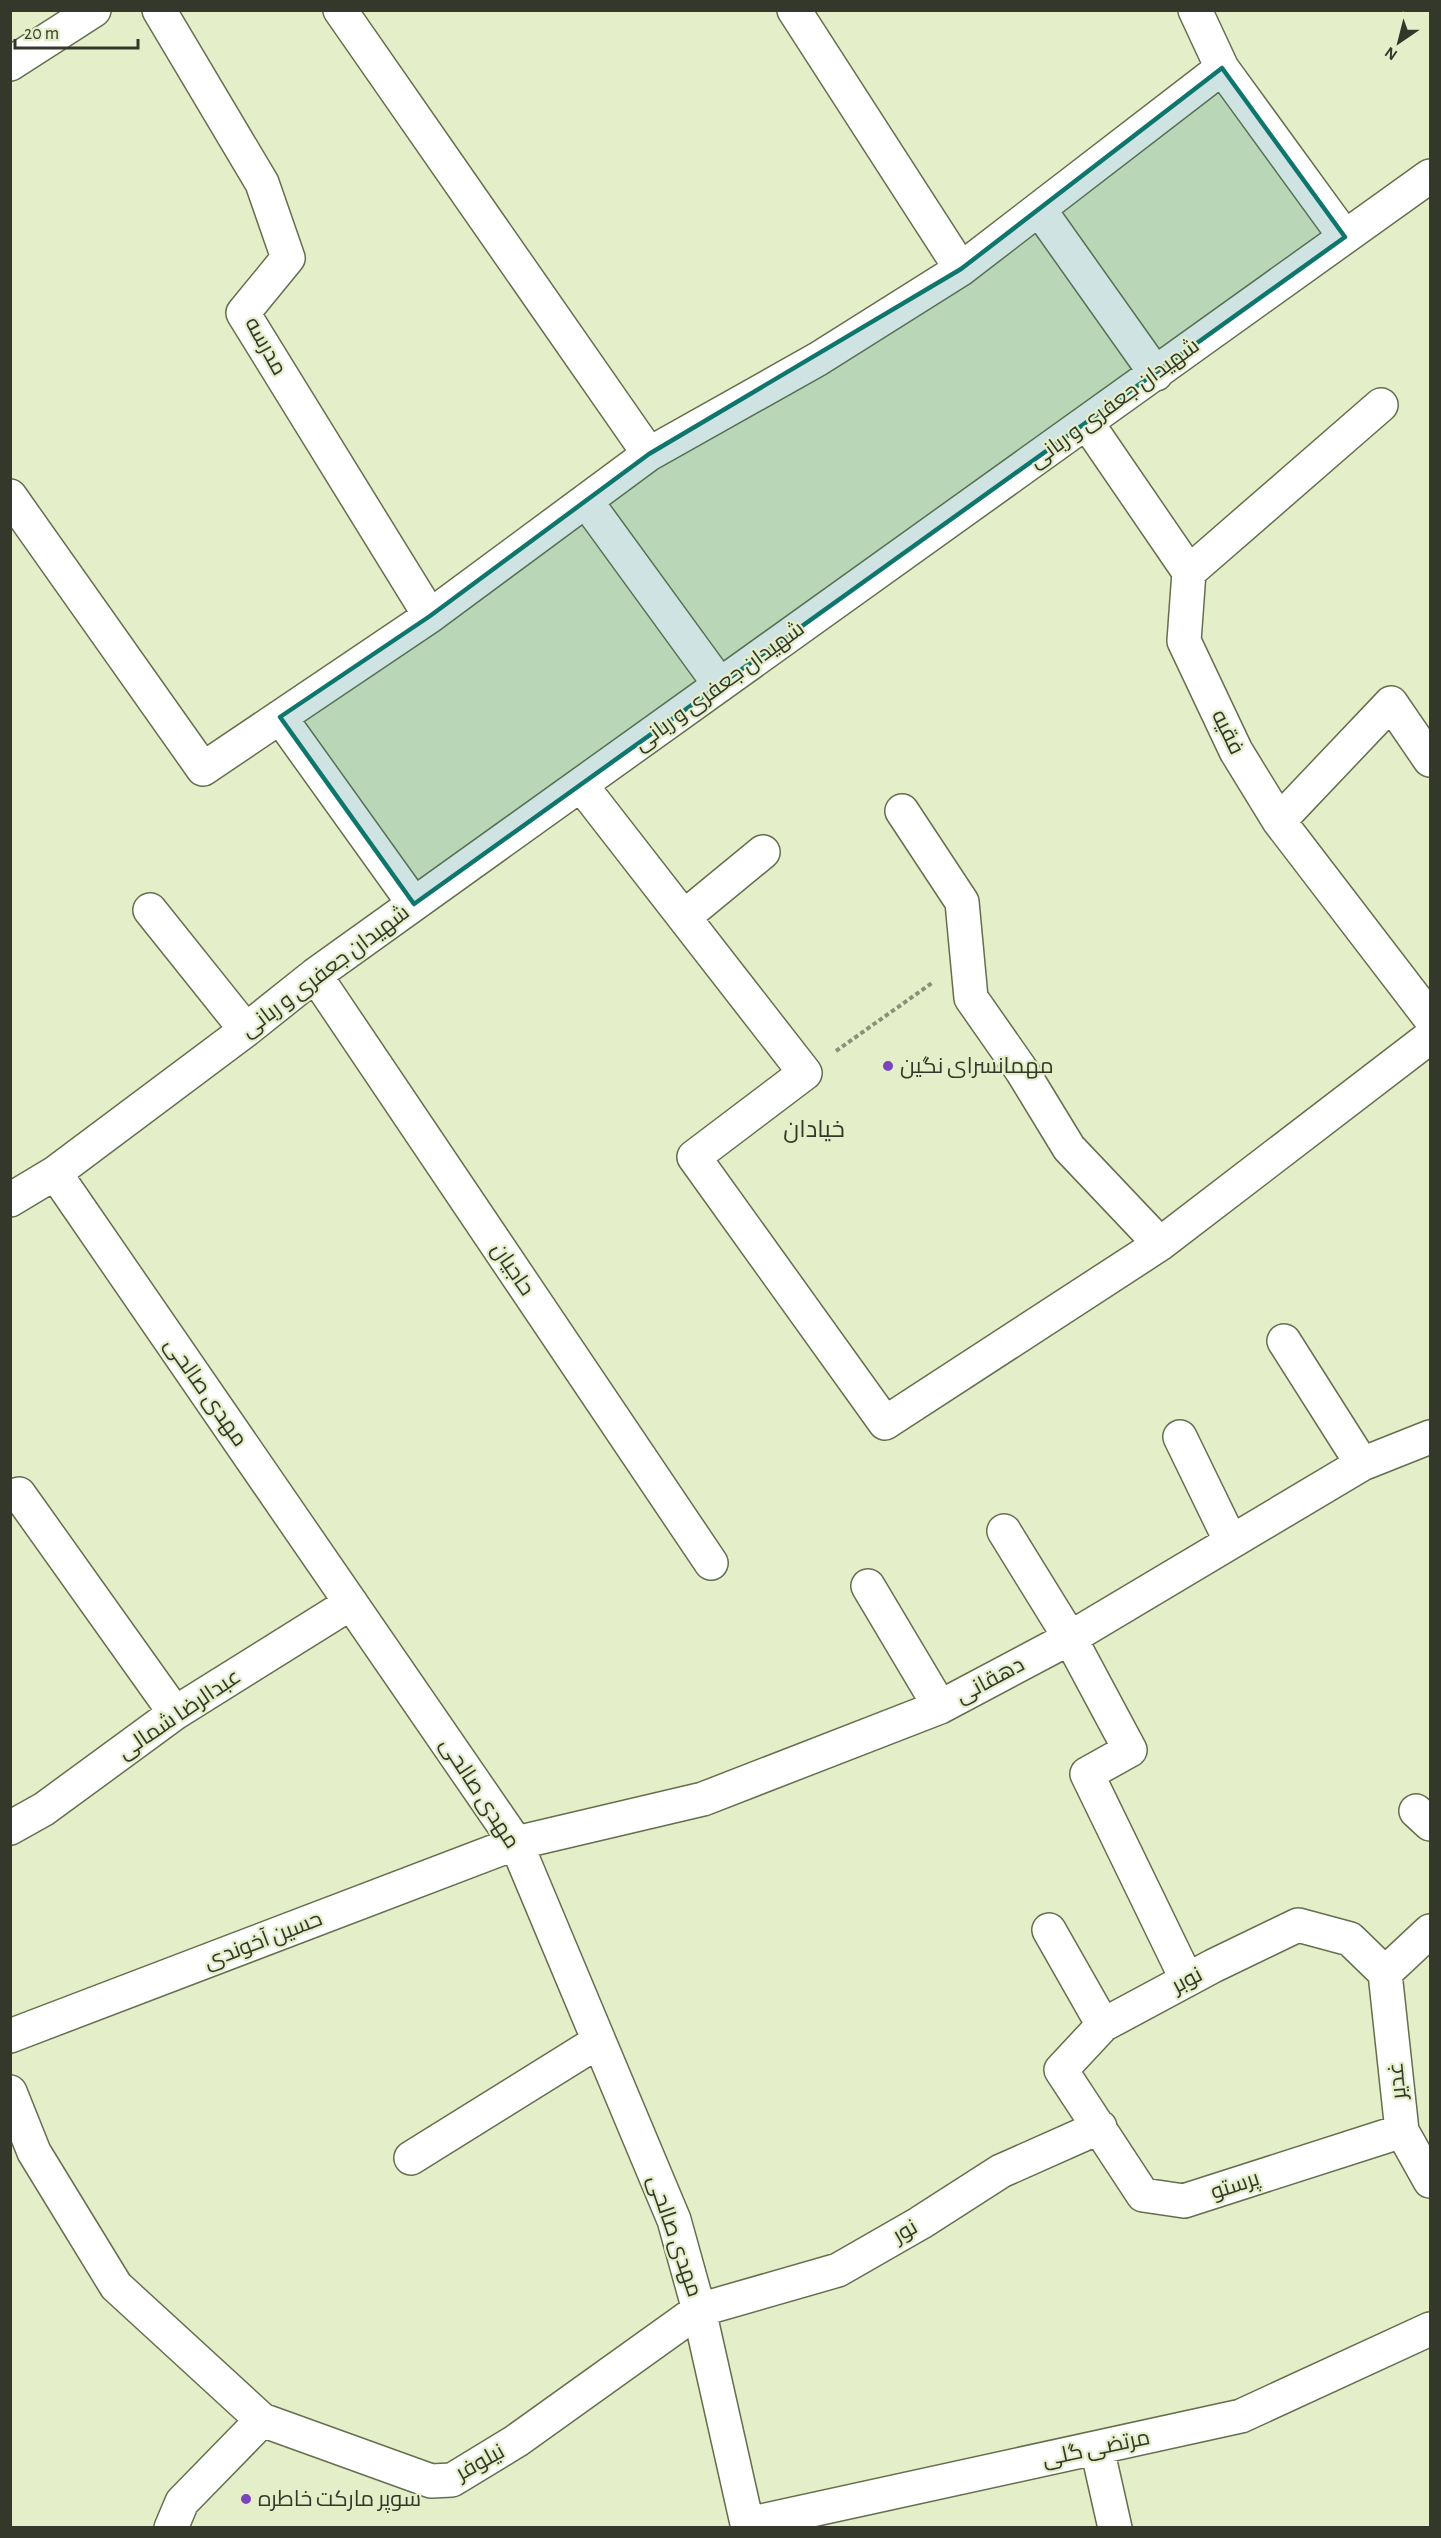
<svg xmlns="http://www.w3.org/2000/svg" width="1441" height="2538" font-family="'Alegreya Sans',Cairo,sans-serif">
<rect width="100%" height="100%" fill="#e4efca"/>
<g fill="none" stroke-linecap="round" stroke-linejoin="round">
<g stroke="#666e4e" stroke-width="36">
<path id="minor" d="M159,10l103,173 26,75 -45,55 187,303
M340,10l309,444
M794,10l167,259
M1195,10l27,58 123,169
M10,64l84,-54
M1039,209l117,165
M1087,423l102,149 -5,69 52,110 43,70 151,197
M10,496l193,273 227,-153 219,-162 169,-95 143,-90 261,-201
M586,501l134,184
M1189,572l192,-167
M280,717l134,187
M581,785l224,288 -111,84 191,266 275,-179 270,-207
M902,811l60,91 9,96 51,73 47,77 91,96
M1279,821l112,-118 39,57
M150,910l96,120
M684,917l79,-65
M315,975l396,588
M55,1173l461,670 158,377 25,90 49,218
M10,1200l45,-27 191,-143 69,-55 1115,-799
M1284,1341l78,123
M1180,1437l51,105
M19,1494l156,219
M1004,1531l66,107 60,112 -43,24 100,206
M868,1586l72,121
M1416,1811l14,13
M10,1828l34,-19 131,-96 176,-110
M1049,1930l54,95
M1385,1973l-35,-34 -52,-14 -85,41 -110,59 -42,45 82,125 41,6 218,-70
M1385,1973l17,158 28,50
M1385,1973l45,-42
M10,2036l506,-193 187,-44 237,-92 130,-69 292,-174 68,-27
M10,2092l24,60 82,134 146,134
M411,2158l188,-117
M1097,2448l18,80
M748,2524l493,-108 189,-87
M171,2528l11,-26 80,-82 169,61 21,-1 64,-39 183,-131 139,-40 82,-47 81,-52 99,-44"/>
</g>
<path stroke="#8a9178" stroke-width="4" stroke-dasharray="4.5 3" stroke-linecap="butt" d="M836,1051l96,-68"/>
<use href="#minor" stroke="#fff" stroke-width="33"/>
</g>
<path fill="#0f766e" fill-opacity="0.2" stroke="#0f766e" stroke-width="4.5" stroke-linejoin="round" d="M1222,68l123,169 -931,667 -134,-187 150,-101 219,-162 312,-185z"/>
<g fill="#7944bc" stroke="#e4efca" stroke-width="2">
<circle cx="888" cy="1066" r="6"/>
<circle cx="246" cy="2499" r="6"/>
</g>
<g text-anchor="middle" dominant-baseline="central" stroke-width="4.5" stroke-linejoin="round" paint-order="stroke">
<g font-size="22" fill="#34382a" stroke="#e4efca">
<text transform="translate(266 346) rotate(61)">مدرسه</text>
<text transform="translate(1114 403) rotate(-36)">شهیدان جعفری و ربانی</text>
<text transform="translate(719 686) rotate(-36)">شهیدان جعفری و ربانی</text>
<text transform="translate(1228 732) rotate(64)">فقیه</text>
<text transform="translate(325 971) rotate(-37)">شهیدان جعفری و ربانی</text>
<text transform="translate(513 1269) rotate(56)">حاجیان</text>
<text transform="translate(206 1392) rotate(55)">مهدی صالحی</text>
<text transform="translate(990 1680) rotate(-28)">دهقانی</text>
<text transform="translate(179 1714) rotate(-34)">عبدالرضا شمالی</text>
<text transform="translate(480 1793) rotate(57)">مهدی صالحی</text>
<text transform="translate(263 1940) rotate(-21)">حسین آخوندی</text>
<text transform="translate(1187 1980) rotate(-28)">نوبر</text>
<text transform="translate(1397 2081) rotate(-96)">غدیر</text>
<text transform="translate(1235 2185) rotate(-18)">پرستو</text>
<text transform="translate(905 2231) rotate(-30)">نور</text>
<text transform="translate(675 2236) rotate(71)">مهدی صالحی</text>
<text transform="translate(1096 2448) rotate(-12)">مرتضی گلی</text>
<text transform="translate(480 2462) rotate(-29)">نیلوفر</text>
</g>
<g font-size="22" fill="#34382a" stroke="#e4efca" text-anchor="start">
<text x="900" y="1066">مهمانسرای نگین</text>
<text x="258" y="2499">سوپر مارکت خاطره</text>
</g>
<g font-size="24" fill="#34382a" stroke="#e4efca">
<text x="814" y="1130">خیادان</text>
</g>
</g>
<rect width="1441" height="2538" fill="none" stroke="#34382a" stroke-width="24"/>
<g transform="translate(1399 42) rotate(215)" stroke="#e4efca" stroke-width="4.5" paint-order="stroke">
<path d="M0-4.5L10 22L0 15L-10 22Z" fill="#34382a"/>
<text y="-9" font-size="16" font-weight="bold" text-anchor="middle" fill="#34382a">N</text>
</g>
<path d="M15 39v9h123v-9" fill="none" stroke="#34382a" stroke-width="3"/>
<text x="24" y="39" font-size="18" fill="#34382a" stroke="#e4efca" stroke-width="4.5" paint-order="stroke">20 m</text>
</svg>
